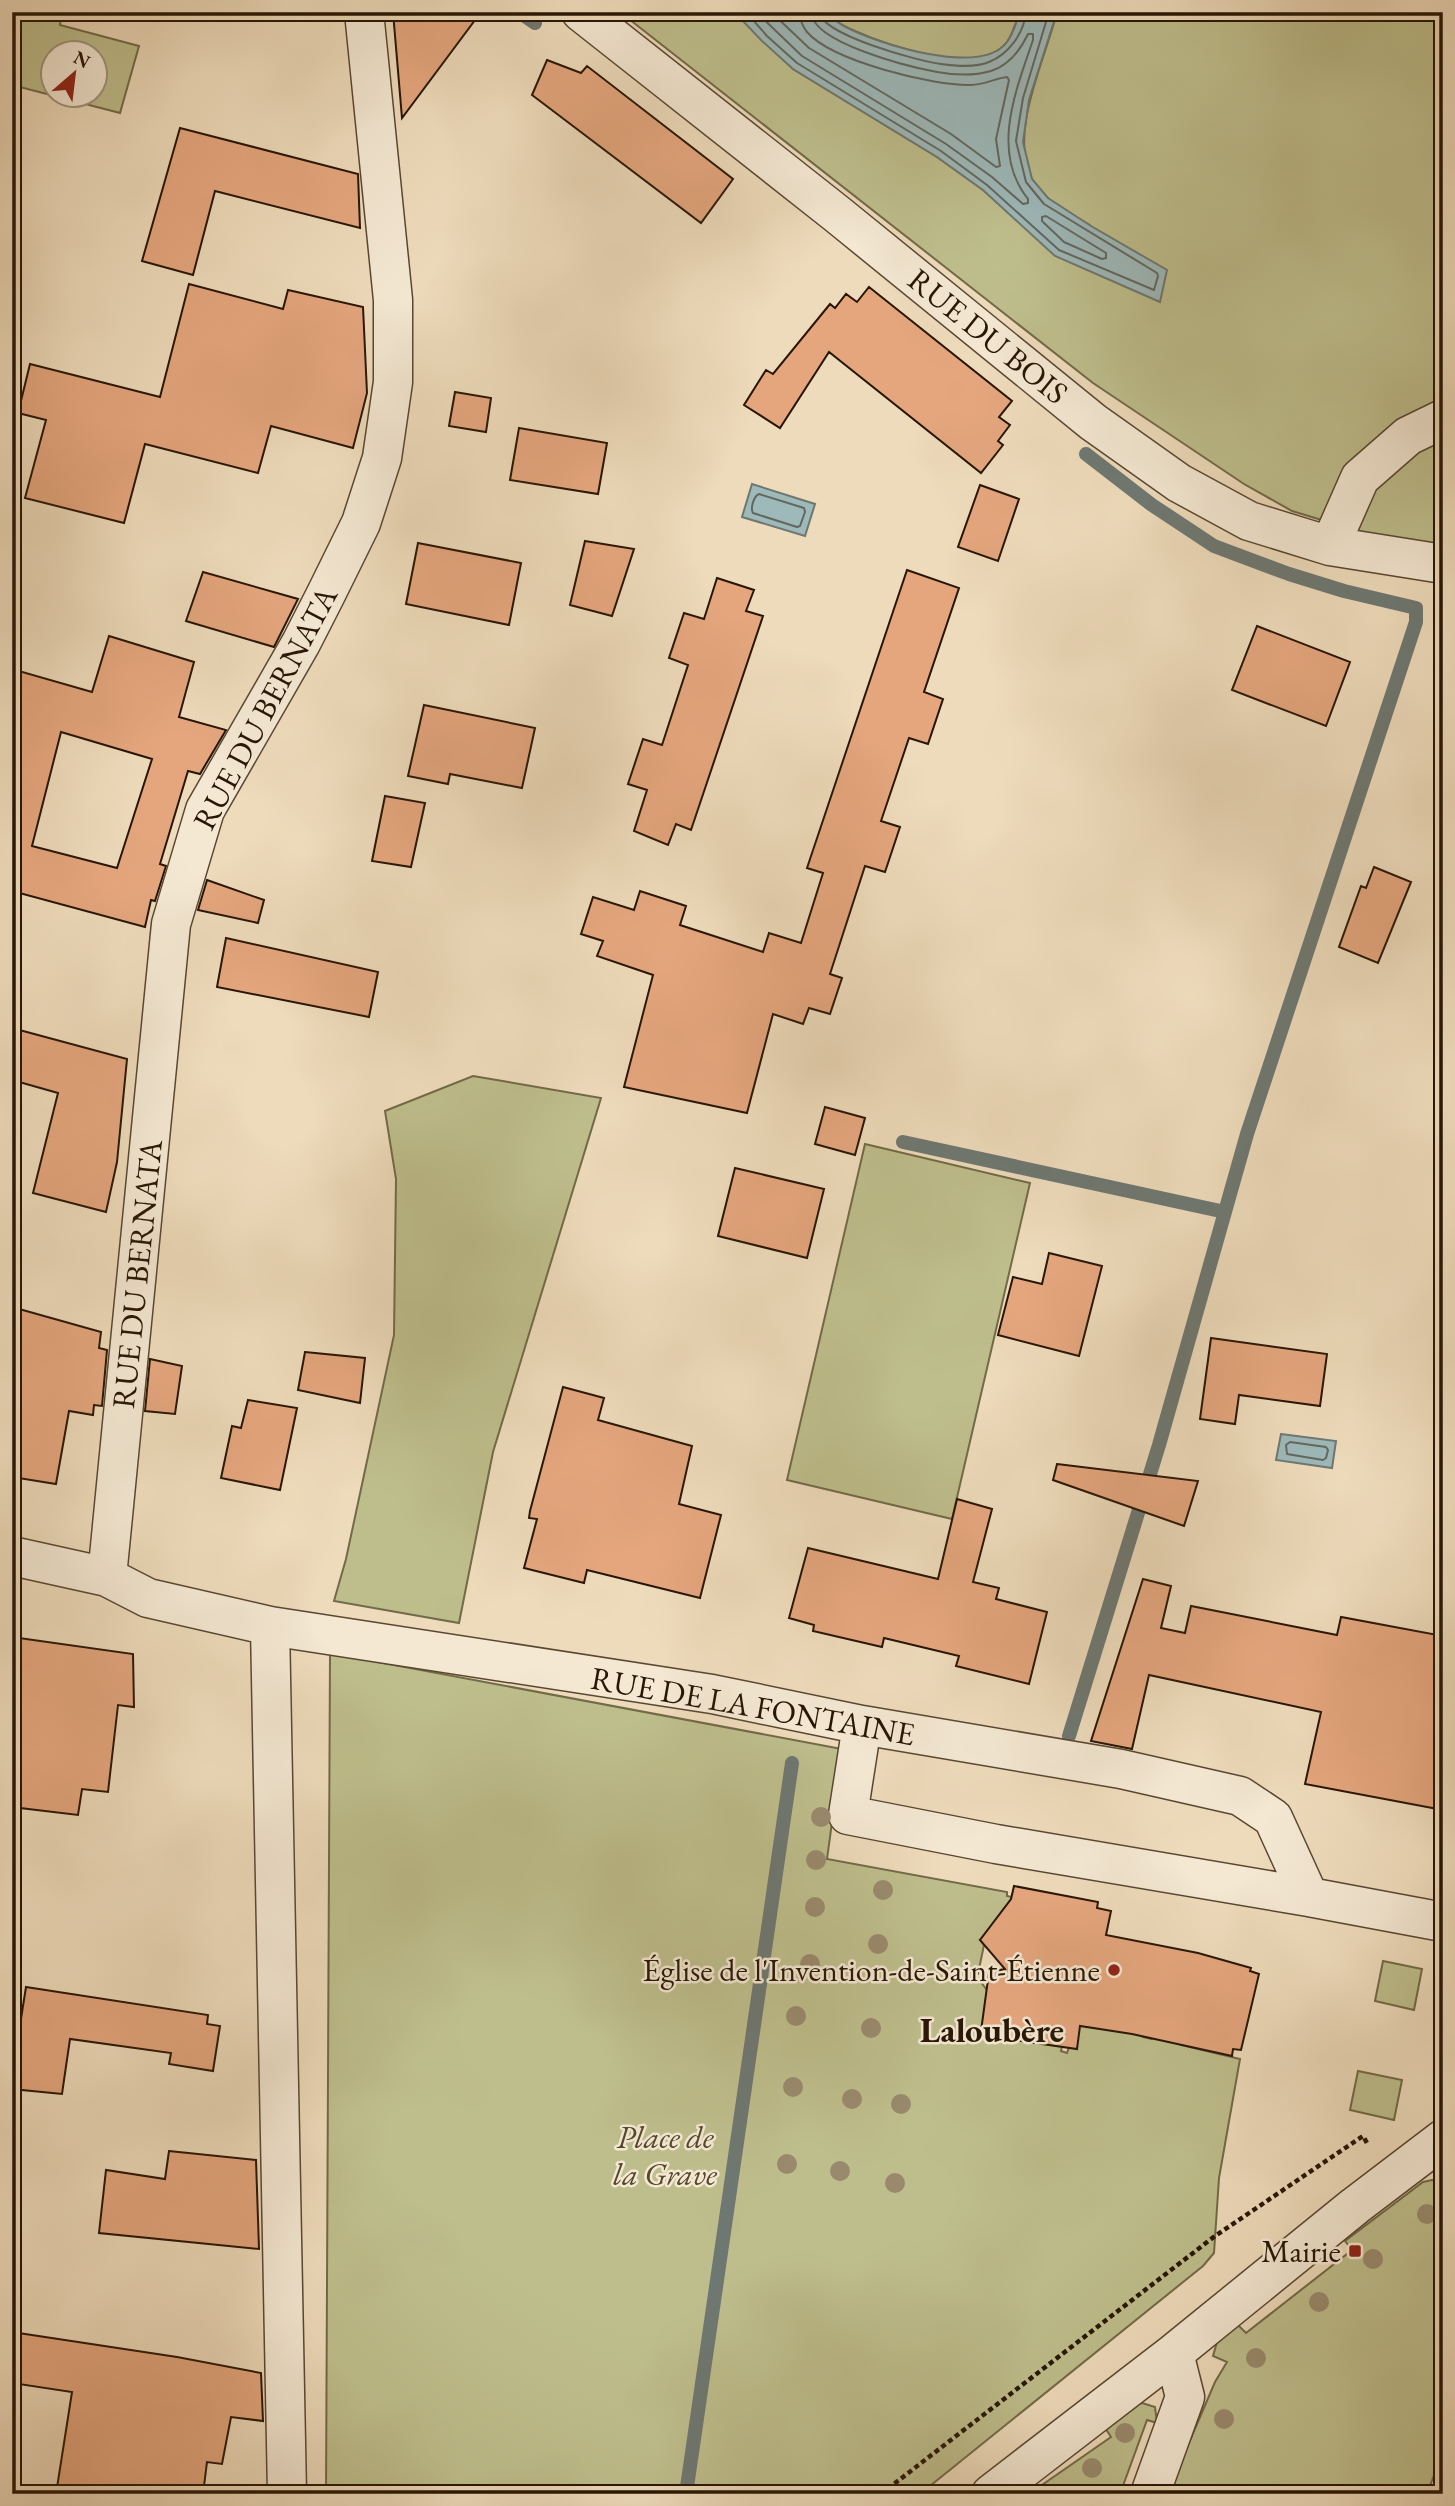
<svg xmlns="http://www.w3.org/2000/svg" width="1455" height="2506" font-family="'EB Garamond',serif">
<rect width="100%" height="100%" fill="#eedbbb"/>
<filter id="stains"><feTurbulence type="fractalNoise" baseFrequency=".00286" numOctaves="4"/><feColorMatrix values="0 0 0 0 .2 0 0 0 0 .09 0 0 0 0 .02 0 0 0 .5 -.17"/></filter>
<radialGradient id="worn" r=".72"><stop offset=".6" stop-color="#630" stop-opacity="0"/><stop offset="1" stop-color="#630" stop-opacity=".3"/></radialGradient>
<path fill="#bebe8c" stroke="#726a48" stroke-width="2" fill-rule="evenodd" d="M12,12h50l-2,13 79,21 -19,67 -108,-28zM52,52h42v42h-42z
M620,12h118l3,7 52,50 144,88 46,33 34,30 74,6c-20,-13 -48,-25 -59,-47 -24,-46 13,-119 25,-167h386v541l-26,-4 -125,-38 -48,-27 -151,-101z
M822,12h198c-4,9 -7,22 -13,30 -28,37 -123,2 -157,-13 -10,-4 -19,-11 -28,-17z
M473,1076l128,22 -108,354 -34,171 -125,-22 12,-42 48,-224 2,-156 -11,-68z
M865,1144l165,39 -78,336 -165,-39z
M330,1653l512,96 -15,110 180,33v4l5,1 -4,20 -28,23 4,5 -6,29 -5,1 1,7 6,-1 10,13 -8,37 80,15 -1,5 6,2 2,-6 8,2 -4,-25 71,8 -1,5 9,2 2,-6 27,6v6l59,14 -21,119 -5,75 -11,13 -283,228h-594z
M1383,1961l39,8 -8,41 -39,-9z
M1358,2071l44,9 -8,40 -44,-10z
M1432,2180l11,2v269l-16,43h-260l48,-112 12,-20 -14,-6 4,-14 21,-17 8,8 106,-83 -7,-9 78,-59z
M1142,2403l13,4 2,16 -10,-3 -27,74h-91l82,-57 -7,-11 28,-21z"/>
<path fill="#9db9ba" stroke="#6e7872" stroke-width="2" d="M738,12c16,0 73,-3 85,1 8,3 15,10 23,14 32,17 135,50 161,15 6,-8 10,-21 13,-30h37l-28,88 -6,42 9,37 16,19 43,28 76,44 -7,32 -105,-46 -72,-66 -46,-33 -144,-88 -31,-28 -21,-22z
M752,484l63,20 -10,32 -63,-19z
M1281,1434l55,7 -4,27 -56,-8z"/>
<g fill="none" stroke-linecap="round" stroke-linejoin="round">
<path stroke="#626860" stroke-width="2" d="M746,12l21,24 30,27 144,88 46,34 72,65 95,40 4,-14 -1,-3 -113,-69 -18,-22 -10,-41 7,-43 26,-86
M756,12l46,44 144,88 46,33 31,27 5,-1v-4c-38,-47 -12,-109 5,-159v-6h-5c-8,17 -19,31 -37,37 -17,5 -37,4 -54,1 -27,-5 -125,-29 -126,-60
M771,12l38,36 142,86 45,33 4,-1 -4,-27 13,-59 -2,-3c-11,1 -23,8 -36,8 -38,1 -139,-24 -164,-53 -5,-6 -7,-12 -7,-20
M819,12c3,23 99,49 122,52 15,2 34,4 48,-2 20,-8 35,-29 37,-50
M1046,216l60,37v5l-4,1 -38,-17 -22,-21v-4z
M759,494l45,14 1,4 -5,14 -3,1 -44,-14c-3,-5 1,-17 6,-19z
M1290,1442l36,5 2,3 -2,8 -3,2 -36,-6 -1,-9z"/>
<path stroke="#6e7872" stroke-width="14" d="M519,12l16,11
M903,1142l322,70
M1069,1736l90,-291 88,-311 169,-512v-14l-72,-17 -55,-17 -75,-28 -62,-41 -66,-51
M686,2494l106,-731"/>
</g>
<path fill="#e5a67e" stroke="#271605" stroke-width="2" fill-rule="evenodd" d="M393,12h88l-79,106z
M547,60l34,13 6,-7 146,113 -32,44 -169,-128z
M180,128l178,46 2,54 -145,-37 -22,84 -51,-14z
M189,284l94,25 5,-19 75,17 4,86 -14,55 -82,-22 -13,47 -113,-29 -21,79 -99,-25 21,-78 -28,-7 12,-49 130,33z
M869,287l143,114 -13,16 11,8 -12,16 5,4 -22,28 -152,-121 -49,76 -36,-23 22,-35 7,4 57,-70 5,4 11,-14 11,8z
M455,392l36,6 -5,34 -37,-6z
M519,428l88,15 -9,51 -88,-14z
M980,485l39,14 -21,62 -40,-14z
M585,541l49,8 -22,67 -42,-11z
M418,543l103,20 -12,62 -103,-21z
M907,570l52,18 -35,104 19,7 -15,45 -19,-6 -28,83 19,6 -15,45 -20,-6 -35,108 12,4 -12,36 -21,-6 -6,16 -30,-10 -26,99 -123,-26 29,-112 -56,-19 6,-15 -22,-7 12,-37 41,13 6,-19 46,15 -6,19 83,27 6,-19 32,10 22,-70 -16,-5z
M203,572l95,27 -24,48 -88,-26z
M717,578l37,12 -8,21 17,5 -72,214 -15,-6 -8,21 -34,-14 13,-41 -19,-6 15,-45 19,6 26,-80 -19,-7 15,-45 20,6z
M1257,626l93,36 -24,64 -94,-36z
M109,636l85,26 -15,55 47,13 -26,44 -12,-3 -28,93 6,2 -11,35 -4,-1 -6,27 -133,-36v-138l9,-33 -9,-2v-49l80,23zM61,732l91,27 -35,109 -85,-22z
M424,705l111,23 -13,60 -72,-14 -2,10 -40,-8z
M385,796l40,7 -14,64 -39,-6z
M1374,867l37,15 -33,81 -39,-16 22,-61 5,2z
M207,880l57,20 -6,23 -60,-13z
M226,938l152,34 -9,45 -152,-30z
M12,1028l115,31 -10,103 -11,50 -73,-19 25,-100 -46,-13z
M825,1107l40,11 -10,37 -40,-11z
M735,1168l89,21 -17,69 -89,-22z
M1049,1253l53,13 -23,90 -81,-21 15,-58 29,7z
M12,1307l89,25 -2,16 8,2 -5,56 -8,-1 -1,10 -24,-4 -13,73 -44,-7z
M1211,1338l116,16 -7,52 -81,-11 -4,29 -35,-5z
M305,1352l60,6 -5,45 -62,-13z
M150,1359l32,7 -7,48 -30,-3z
M563,1387l41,11 -6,22 94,26 -13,58 42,11 -21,83 -113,-28 -3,13 -60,-15 13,-49 -8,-1 1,-7z
M248,1400l49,8 -17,82 -59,-12 11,-52 9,2z
M1057,1464l141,17 -14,45 -131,-46z
M957,1499l35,10 -19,73 26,6 -3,11 51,13 -18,72 -73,-18 3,-10 -75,-18 -2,9 -69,-16 1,-6 -25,-7 19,-70 130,31z
M1143,1579l28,7 -10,42 24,5 6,-27 146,29 4,-18 102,19v174l-138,-26 16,-72 -172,-37 -17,74 -41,-8z
M12,1637l121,17 1,53 -16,-2 -10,87 -26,-3 -4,26 -66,-8z
M1014,1886l84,16 -1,6 14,3 -5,24 92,18 53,15 -1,3 9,3 -18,76 -8,-1 -1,7 -100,-22 -52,-8 -3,23 -90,-13v-4l-6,-1 8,-59 16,-3 -25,-29 31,-41z
M26,1987l182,28 -1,9 13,2 -7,45 -44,-7 2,-11 -101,-14 -8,55 -50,-5v-13z
M169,2151l87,9 3,89 -160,-16 7,-63 59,9z
M12,2332l165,25 84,16 2,48 -32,-4 -9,47 -15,-2 -4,32h-147l16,-102 -60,-9z"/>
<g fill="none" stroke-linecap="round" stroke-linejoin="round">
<g stroke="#594732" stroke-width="41">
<path id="minor" d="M581,12l256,202 256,208 86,61 70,38 81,25 113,18
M1330,546l30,-68 48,-42 35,-17
M12,1556l95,21 41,21 122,28 442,68 150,31 259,44 119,27 33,22 36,79 134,25
M107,1577l64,-653 34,-114 96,-167 25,-49 35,-71 21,-65 11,-76v-82l-29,-288
M270,1626l17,868
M862,1725l-14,90 148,29 313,53
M991,2494l183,-141 181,-147 88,-67
M1150,2494l35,-97 -11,-44"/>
</g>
<path stroke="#271605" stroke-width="4.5" stroke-dasharray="5 3.5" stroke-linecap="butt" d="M881,2494l334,-258 148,-100 4,7"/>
<use href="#minor" stroke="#f4e8d3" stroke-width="38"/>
</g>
<g fill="#998a6d">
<circle cx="821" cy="1817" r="10"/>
<circle cx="816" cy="1860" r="10"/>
<circle cx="883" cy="1890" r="10"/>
<circle cx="815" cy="1907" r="10"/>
<circle cx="878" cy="1944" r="10"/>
<circle cx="810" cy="1964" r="10"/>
<circle cx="796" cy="2016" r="10"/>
<circle cx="871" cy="2028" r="10"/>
<circle cx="793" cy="2087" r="10"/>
<circle cx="852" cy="2099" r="10"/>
<circle cx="901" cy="2104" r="10"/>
<circle cx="787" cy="2164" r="10"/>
<circle cx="840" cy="2171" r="10"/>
<circle cx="895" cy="2183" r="10"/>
<circle cx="1427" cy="2214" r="10"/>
<circle cx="1373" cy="2259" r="10"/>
<circle cx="1319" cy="2302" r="10"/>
<circle cx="1256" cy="2358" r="10"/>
<circle cx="1224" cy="2419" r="10"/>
<circle cx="1125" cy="2433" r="10"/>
<circle cx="1092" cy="2468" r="10"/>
</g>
<g fill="#8f2418" stroke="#f4e8d3" stroke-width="2.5">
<circle cx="1114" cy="1970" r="7"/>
<rect x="1348" y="2244" width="14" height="14" rx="3.5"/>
</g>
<g text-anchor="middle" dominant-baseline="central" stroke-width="5" stroke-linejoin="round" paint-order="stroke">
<g font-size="32" fill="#271605" stroke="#f4e8d3">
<text transform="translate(988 336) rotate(39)">RUE DU BOIS</text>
<text transform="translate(265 708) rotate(-62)">RUE DU BERNATA</text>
<text transform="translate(137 1274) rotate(-84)">RUE DU BERNATA</text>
<text transform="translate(753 1706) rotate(10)">RUE DE LA FONTAINE</text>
</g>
<g font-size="32" fill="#271605" stroke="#f4e8d3" text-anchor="end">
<text x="1100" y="1970">Église de l'Invention-de-Saint-Étienne</text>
<text x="1341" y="2251">Mairie</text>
</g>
<g font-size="32" font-style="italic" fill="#54482e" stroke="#f4e8d3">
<text x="665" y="2137">Place de<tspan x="665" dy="37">la Grave</tspan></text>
</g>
<g font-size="35" font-weight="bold" fill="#271605" stroke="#f4e8d3">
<text x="992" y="2029">Laloubère</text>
</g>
</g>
<rect width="1455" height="2506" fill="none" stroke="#eedbbb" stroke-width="42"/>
<rect x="14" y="14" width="1427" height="2478" fill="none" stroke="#271605" stroke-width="3.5"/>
<rect x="21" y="21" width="1413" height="2464" fill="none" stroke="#271605" stroke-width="2"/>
<g transform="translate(74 74) rotate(28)"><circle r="33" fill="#f4e8d3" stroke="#a29481" stroke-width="2"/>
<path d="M0-5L12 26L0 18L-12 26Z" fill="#8f2418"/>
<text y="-10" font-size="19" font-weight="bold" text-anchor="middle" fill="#271605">N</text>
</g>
<rect width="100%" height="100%" filter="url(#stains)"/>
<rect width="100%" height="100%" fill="url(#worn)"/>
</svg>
